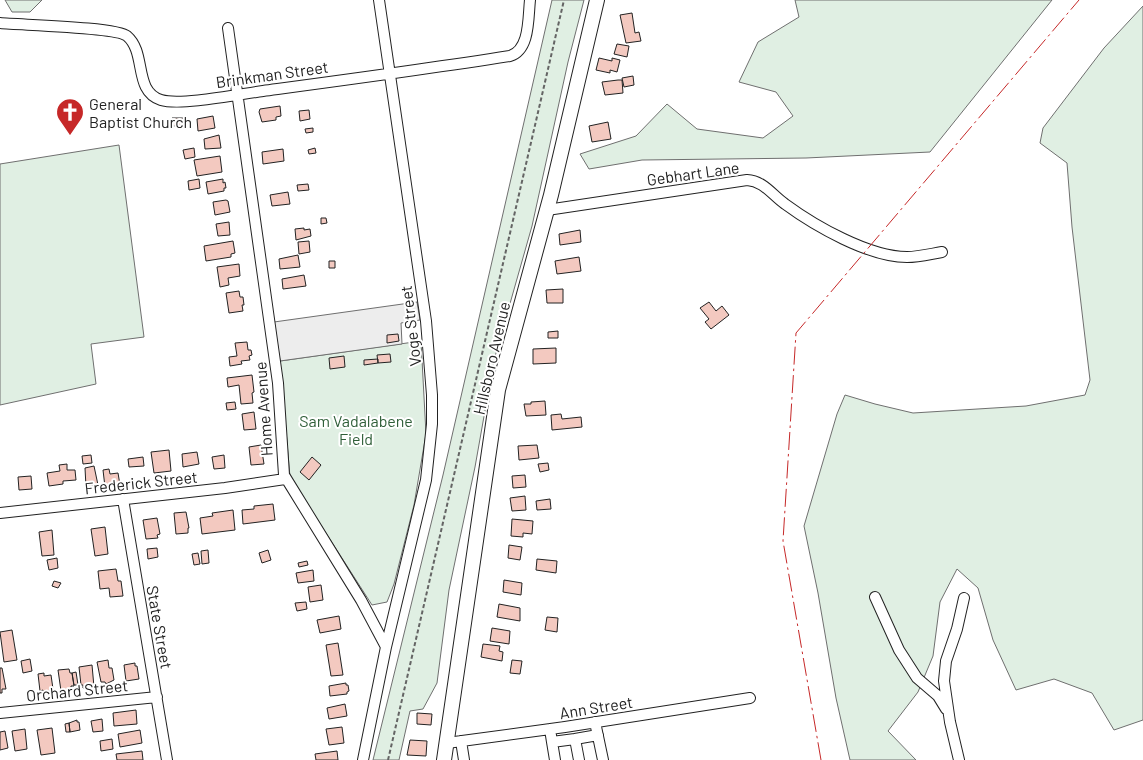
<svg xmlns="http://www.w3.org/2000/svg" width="1143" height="760" font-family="Barlow,sans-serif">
<rect width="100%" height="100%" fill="#fff"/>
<path fill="#e0efe3" stroke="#6f6f6f" d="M5,0h37l-12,12h-18z
M552,0h32l-16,62 -36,164 -38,134 -19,107 -26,123 -12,93 -14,26 -13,2 -11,49h-26l70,-285z
M795,0h257l-122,152 -124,6 -164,2 -53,9 -9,-15 56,-18 31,-32 30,25 66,9 30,-22 -17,-24 -37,-10 19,-40 41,-25z
M1143,6v714l-29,10 -22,-37 -38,-14 -38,11 -23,-50 -15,-52 -21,-19 -17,33 -7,54 -15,36 -30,39 28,29h-66l-14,-62 -18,-105 -14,-67 33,-112 8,-19 30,9 38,9 113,-7 59,-11 5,-15 -18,-153 -5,-64 -27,-20 3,-15 61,-80z
M119,145l25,192 -53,7 5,40 -96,21v-241z
M421,341l5,93 -12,71 -20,79 -7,18 -15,3 -82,-128 -10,-116z"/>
<path fill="#ededed" stroke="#6f6f6f" d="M417,302l3,18 -19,3 1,21 -122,17 -6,-39z"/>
<path fill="#f3c9c0" stroke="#222" d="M632,13l3,20 4,-1 2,9 -15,2 -6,-28z
M617,44l12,2 -2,11 -13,-3z
M599,58l13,3v-3l8,2 -3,12 -7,-2v3l-14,-3z
M633,76l1,9 -10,2 -2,-9z
M618,80h4l1,13 -18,2 -3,-13z
M280,106l1,10 -5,1v3l-14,2 -3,-10 1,-3z
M309,110l1,9 -10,2 -1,-10z
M213,116l2,12 -17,3 -1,-12z
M172,118h11l1,7 -11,1z
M608,122l3,17 -19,3 -3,-16z
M313,128v4l-7,1 -1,-4z
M219,135l2,13 -16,1 -1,-10z
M194,148l1,9 -10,2 -2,-9z
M315,148l1,5 -7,1 -1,-4z
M283,149l1,12 -21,3 -1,-12z
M220,156l2,16 -25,4 -3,-16z
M199,179l1,9 -11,2 -1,-9z
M223,179v4l2,-1 1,6h-2v3l-16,3 -2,-12z
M308,184l1,6 -11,1 -1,-6z
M288,192l2,12 -18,2 -2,-11z
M226,200l2,1 2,11 -15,3 -2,-13z
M321,218h5l1,5 -6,1z
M229,222l1,13 -12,1 -2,-12z
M304,228v2l6,-1 1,7 -15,4 -1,-11z
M580,230l1,12 -21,3 -1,-11z
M233,241l2,12 -4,1v3l-25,4 -2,-15z
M309,241l1,11 -11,2 -1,-12z
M298,255l2,12 -20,2 -1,-10z
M579,257l2,14 -24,3 -2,-13z
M329,261h6v7h-6z
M239,264l1,12 -12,2 1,7 -9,2 -3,-20z
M304,275l2,11 -23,3 -1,-10z
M563,289v14h-16l-1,-13z
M239,291l1,6h3l1,8h-2l1,6 -14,2 -3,-20z
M709,302l7,9 6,-5 7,9 -18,14 -6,-7 4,-3 -9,-11z
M558,331v7h-10v-6z
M398,334l1,7 -12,2v-8z
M247,342l1,8h3l1,5 -3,1 1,4 -9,1 1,3 -12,2 -1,-9 8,-1 -2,-13z
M556,348v15l-23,1v-15z
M390,354l1,8 -13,1 -1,-8z
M344,356l1,11 -15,2 -1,-11z
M378,359v4l-14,2v-5z
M252,375l2,17 -2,1 1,10 -12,1 -2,-19 -11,2 -1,-9z
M545,401l1,14 -20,1 -2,-12h7v-2z
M235,402l1,7 -9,1 -1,-7z
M254,412l2,17 -12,1 -2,-16z
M561,414l1,5 19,-2 1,10 -30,3 -1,-15z
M261,445l3,19 -13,1 -2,-18z
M537,445l2,13 -20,2 -1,-14z
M169,450l2,21 -17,2 -3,-21z
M197,452l2,12 -16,3 -1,-13z
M91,455l1,8 -9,1 -1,-8z
M224,455l1,13 -11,1 -2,-12z
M143,457l1,9 -15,1 -1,-8z
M312,457l9,8 -12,15 -9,-8z
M548,463l1,7 -9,2 -2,-8z
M67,464v6h8l1,10 -13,1v3l-14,2 -2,-13 13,-2 -1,-6z
M94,466l4,19 -12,2 -1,-19z
M109,469l1,5 8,-1 2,12 -15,2 -2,-17z
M525,475l1,12 -13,1 -1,-12z
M31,476l1,13 -13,1 -1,-13z
M525,496l1,14 -14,1 -2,-13z
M550,499l1,10 -14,1 -1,-9z
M273,504l2,16 -32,4 -1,-14 12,-1v-3z
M233,510l2,20 -33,4 -2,-16 13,-2 -1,-3z
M186,512l3,16h-1v5l-12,1 -2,-21z
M157,518l3,16 -3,1 1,3 -12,1 -3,-19z
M512,519l21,2 -1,13 -9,-1v4l-12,-1z
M105,527l3,27 -13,2 -4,-27z
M52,530l2,25 -12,1 -3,-24z
M509,545l13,2 -2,13 -12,-2z
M157,548l1,9 -10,2 -1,-10z
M208,550l1,13 -7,1 -1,-13z
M268,550l3,10 -9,3 -3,-10z
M198,553l2,11 -6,1 -2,-11z
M57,558l1,10 -9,2 -2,-10z
M537,559l20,2 -1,12 -20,-3z
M307,561l1,4 -9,2 -1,-4z
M116,569l2,12h3l2,15 -13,1 -1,-9 -9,1 -2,-18z
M313,570l1,11 -16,2 -2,-10z
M504,580l18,3 -1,12 -18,-3z
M54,581l7,2 -3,5 -6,-2z
M321,585l2,15 -13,2 -2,-15z
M306,602l1,7 -10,2 -2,-8z
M499,604l21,4v13l-23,-4z
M339,616l2,13 -21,4 -3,-13z
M547,617l11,1 -1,14 -12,-2z
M492,628l18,3 -1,13 -19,-3z
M12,630l5,30 -13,2 -4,-30z
M338,643l5,32 -12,1 -5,-31z
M483,644l17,2 -1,5 4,1 -1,9 -21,-4z
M30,659l2,12 -9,2 -2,-12z
M108,660l1,8h3l2,12 -8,4 -1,-2h-4l-4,-20z
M512,660l10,1 -2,13 -10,-1z
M135,663v3h2l2,13 -13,2 -2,-16z
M92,665l2,22 -11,1v-3h-2l-2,-18z
M0,668h2l4,21h-4v4h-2z
M69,669l1,4h2l2,13h-3v4l-10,1 -3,-21z
M76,672l2,13h-4l-2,-12z
M44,673v3l7,-1 2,14 -4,1v2l-5,1 -1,-3 -3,1 -2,-17z
M346,683v2h2l1,6 -2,1v2l-17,2 -1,-10z
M345,704l2,12 -18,3 -2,-11z
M136,710l1,14 -23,2 -1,-13z
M417,713l15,1 -1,11 -14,-1z
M102,719l1,12 -10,1 -2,-11z
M77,720v2h2l1,8 -10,2 -1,-9z
M69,723l1,9h-4l-1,-8z
M342,727l2,16 -15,2 -3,-16z
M52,728l3,25 -14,2 -4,-25z
M25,729l2,20 -12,2 -3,-20z
M140,730l2,13 -22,4 -2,-13z
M5,731l3,17 -8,2v-18z
M112,739l1,10 -12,2 -1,-10z
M410,740l17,1 -1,15 -19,-1z
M142,751l1,9h-26l-1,-6z
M337,751l1,9h-22l-1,-6z"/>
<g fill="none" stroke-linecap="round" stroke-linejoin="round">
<g stroke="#222" stroke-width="12">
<path id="minor" d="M379,0l47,321 6,74v29l-6,56 -40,167
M0,23c20,2 117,4 127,13 20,17 6,55 34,64 20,6 79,-6 102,-9 82,-11 165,-22 247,-35 20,-6 18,-38 20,-56
M228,28l50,355 6,92 77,125 25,47 -23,113
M547,210l200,-30c17,1 25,15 38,24 30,22 84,53 122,53 12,0 23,-3 35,-5
M123,499l44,261
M0,513l225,-25 60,-9
M875,597l24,53 18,28 21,18 8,13
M0,713l157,-16
M595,722l8,38
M550,729l2,13 23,-3 4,21
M575,739l23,-4
M461,741l3,19
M552,742l3,18
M447,743l118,-16 185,-29
M959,760l-9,-38 -6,-41 2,-20 11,-32 7,-31"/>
</g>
<g stroke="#222" stroke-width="16">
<path id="major" d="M444,760l54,-370 53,-195 46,-195"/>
</g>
<path stroke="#646464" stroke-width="2" stroke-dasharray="4 2.5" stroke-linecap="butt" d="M388,760l176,-760"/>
<use href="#minor" stroke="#fff" stroke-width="10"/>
<use href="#major" stroke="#fff" stroke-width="14"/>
<path stroke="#c62828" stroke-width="1" stroke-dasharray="18 4 2.5 4" stroke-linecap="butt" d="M821,760l-38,-219 13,-208 283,-333"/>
</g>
<defs>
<g id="church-pin" transform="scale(1.4375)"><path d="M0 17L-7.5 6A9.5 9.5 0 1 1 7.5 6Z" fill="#c62828" stroke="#fff"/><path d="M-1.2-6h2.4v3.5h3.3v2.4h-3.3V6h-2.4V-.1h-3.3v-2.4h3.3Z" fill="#fff"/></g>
</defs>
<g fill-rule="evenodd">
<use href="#church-pin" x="70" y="112"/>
</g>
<g text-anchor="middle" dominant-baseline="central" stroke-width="4" stroke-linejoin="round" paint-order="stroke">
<g font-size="16" fill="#222" stroke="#fff">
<text transform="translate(272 74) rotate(-8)">Brinkman Street</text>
<text transform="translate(693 173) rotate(-8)">Gebhart Lane</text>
<text transform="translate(410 326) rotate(-97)">Voge Street</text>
<text transform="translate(491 358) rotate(-77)">Hillsboro Avenue</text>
<text transform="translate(263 409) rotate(-94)">Home Avenue</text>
<text transform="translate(141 482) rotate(-6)">Frederick Street</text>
<text transform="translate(160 627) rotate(80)">State Street</text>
<text transform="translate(77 690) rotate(-6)">Orchard Street</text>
<text transform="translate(596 707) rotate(-9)">Ann Street</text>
</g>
<g font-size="16" fill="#222" stroke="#fff" text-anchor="start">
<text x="89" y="103">General<tspan x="89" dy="18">Baptist Church</tspan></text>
</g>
<g font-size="16" fill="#2f5e38" stroke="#fff">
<text x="356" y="420">Sam Vadalabene<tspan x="356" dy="18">Field</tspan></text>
</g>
</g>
</svg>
